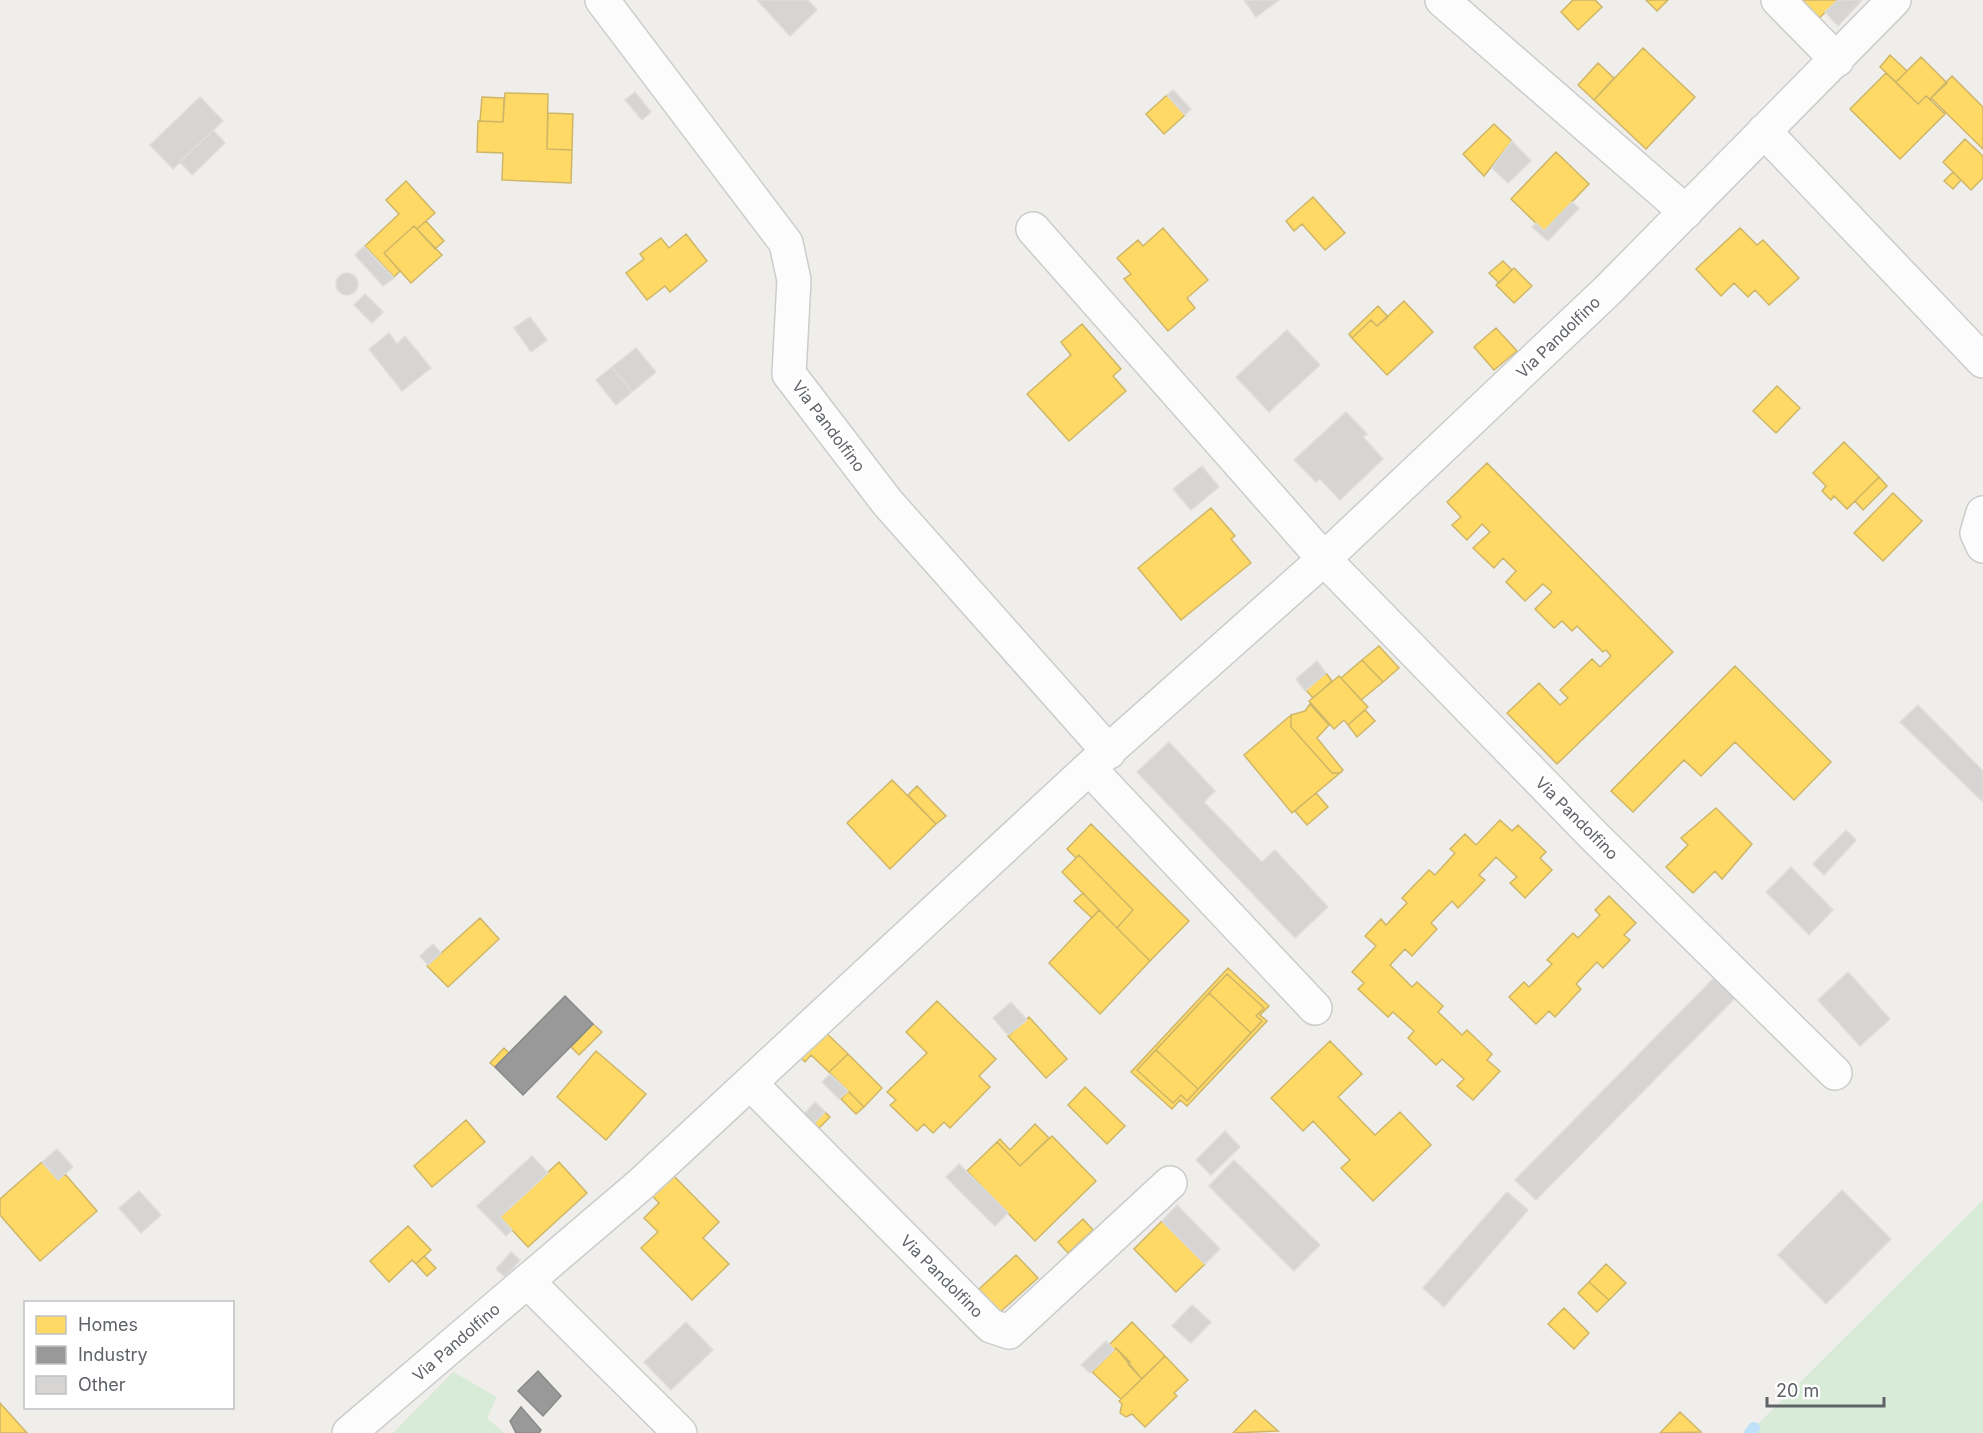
<svg xmlns="http://www.w3.org/2000/svg" width="1983" height="1433" font-family="Inter,sans-serif">
<rect width="100%" height="100%" fill="#efeeea"/>
<path fill="#d8ebd6" d="M1983,1200v233h-233l4,-5z
M453,1372l44,25 -10,21 17,15h-111z"/>
<path fill="#ffd966" stroke="#cfb667" stroke-width="1.5" fill-rule="evenodd" d="M1573,0h22l7,7 -24,23 -17,-18z
M1646,0h22l-11,11z
M1786,0h52l-28,27z
M1643,48l52,49 -49,52 -52,-49z
M1890,55l17,16 -11,11 -16,-15z
M1921,57l26,26 -17,16 -4,-3 -8,8 -22,-22z
M1598,63l16,15 -20,22 -16,-15z
M1886,73l32,31 8,-8 19,18 -45,45 -50,-50z
M1952,76l31,31v42l-52,-51z
M505,93l43,1 -1,55 25,1 -1,33 -69,-3 1,-27 -26,-1 1,-31 25,1z
M1167,95l18,20 -21,19 -18,-20z
M482,97l22,1 -1,24 -23,-1z
M548,113l25,1 -1,36 -25,-1z
M1494,124l18,17 -28,35 -21,-22z
M1965,139l18,17v22l-12,12 -28,-28z
M1556,152l33,32 -45,47 -33,-32z
M1953,172l8,8 -8,9 -9,-8z
M406,181l29,32 -18,16 -3,-3 -30,27 16,18 -6,6 -29,-31 34,-32 -13,-14z
M1313,197l32,36 -20,17 -23,-26 -8,7 -8,-10z
M426,221l18,20 -9,8 -18,-20z
M414,226l28,29 -31,28 -27,-30z
M1163,228l45,52 -21,18 8,10 -27,23 -44,-52 7,-5 -14,-16 21,-18 5,6z
M1740,228l17,17 6,-5 36,38 -30,27 -14,-15 -7,7 -14,-14 -13,13 -25,-27z
M686,234l21,27 -37,31 -5,-6 -18,14 -21,-27 18,-14 -4,-5 21,-16 8,10z
M1503,261l9,9 -13,13 -10,-10z
M1514,268l18,18 -18,17 -18,-18z
M1404,301l29,31 -46,43 -35,-37 19,-18 6,6z
M1378,306l10,11 -11,9 -6,-6 -19,18 -3,-4z
M1082,324l39,45 -8,7 13,15 -57,50 -42,-47 44,-39 -10,-13z
M1496,328l21,23 -23,19 -20,-23z
M1777,386l23,22 -24,25 -23,-22z
M1844,442l35,35 -32,32 -13,-13 -3,4 -9,-9 4,-5 -13,-13z
M1487,463l186,189 -116,112 -50,-51 32,-30 21,22 8,-7 -8,-8 32,-31 8,8 11,-11 -5,-6 -3,2 -26,-26 -5,5 -10,-10 -8,7 -19,-19 17,-17 -9,-8 -18,17 -19,-19 10,-11 -13,-13 -9,10 -21,-20 17,-16 -8,-8 -15,16 -15,-15 9,-8 -14,-15z
M1879,477l8,9 -24,24 -8,-9z
M1893,493l29,28 -39,40 -29,-28z
M1211,508l24,28 -4,3 20,24 -70,57 -43,-52z
M1379,646l20,22 -16,14 -21,-22z
M1362,660l21,22 -22,18 -20,-22z
M1735,666l96,96 -37,38 -59,-58 -34,34 -17,-16 -51,52 -22,-21z
M1326,673l6,8 -19,17 -7,-8z
M1339,676l29,31 -20,18 -4,-5 -10,9 -25,-28z
M1310,704l19,21 -12,13 26,32 -3,3h-8l-41,-46v-12l14,-4z
M1365,710l10,11 -18,16 -9,-12z
M1291,715v12l41,46h8l-48,40 -48,-58z
M892,780l44,44 -46,45 -43,-46z
M917,786l29,30 -10,8 -28,-29z
M1316,793l12,14 -21,18 -12,-14z
M1716,808l36,36 -30,35 -7,-8 -22,22 -27,-26 22,-22 -7,-7z
M1500,820l12,11 6,-6 28,27 -6,6 12,12 -27,28 -15,-15 7,-6 -21,-20 -17,18 6,5 -27,28 -6,-7 -21,22 6,6 -25,27 -7,-7 -15,16 22,22 5,-5 26,24 -5,6 24,23 5,-5 25,24 -5,6 13,11 -27,29 -16,-14 7,-7 -22,-20 -6,6 -28,-27 6,-7 -21,-19 -5,5 -30,-28 6,-6 -12,-11 24,-26 -11,-10 16,-17 5,6 21,-22 -5,-5 27,-28 6,5 20,-22 -5,-4 15,-15 11,11z
M1091,824l98,97 -39,40 -33,-33 16,-18 -54,-55 -3,3 -9,-9z
M1079,855l54,55 -16,18 -55,-56z
M1083,893l16,17 -7,8 -18,-17z
M1609,896l27,27 -12,12 6,5 -27,28 -6,-6 -21,22 5,5 -26,28 -6,-6 -13,13 -27,-27 15,-15 5,5 23,-23 -5,-4 26,-27 5,5 22,-23 -5,-5z
M1099,910l51,51 -50,53 -51,-51z
M480,918l19,21 -51,48 -21,-21z
M1228,968l41,38 -9,9 7,6 -80,85 -7,-6 -8,9 -41,-37zM1227,974l37,34 -8,8 6,5 -75,80 -6,-6 -8,8 -36,-33z
M1227,974l37,34 -8,8 6,5 -11,12 -42,-40z
M1209,993l42,40 -53,56 -42,-39z
M937,1001l59,58 -17,17 11,11 -40,41 -6,-6 -11,11 -9,-9 -7,7 -27,-26 6,-5 -9,-8 40,-39 -21,-21z
M1029,1017l38,42 -21,19 -38,-42z
M593,1024l9,8 -23,23 -8,-8z
M818,1025l30,29 -19,18 -18,-17 -6,7 -12,-12z
M1330,1041l32,33 -24,23 37,38 25,-23 31,33 -58,56 -32,-33 9,-8 -37,-39 -10,10 -32,-33z
M504,1048l5,5 -14,14 -5,-4z
M1156,1050l42,39 -11,12 -6,-6 -8,8 -36,-33z
M596,1051l50,43 -40,46 -49,-43z
M848,1054l34,34 -18,19 -35,-35z
M1085,1087l40,39 -18,18 -39,-39z
M848,1091l16,16 -8,7 -15,-15z
M825,1112l5,5 -20,20 -5,-4z
M466,1120l19,22 -53,45 -18,-21z
M1035,1124l14,14 -29,28 -23,-24 3,-3 10,11z
M1052,1136l44,45 -61,60 -68,-70 30,-29 23,24z
M42,1162l16,18 7,-6 32,37 -57,50 -40,-46v-16z
M559,1162l28,31 -59,54 -28,-30z
M668,1170l51,52 -16,16 26,26 -37,36 -51,-52 17,-16 -14,-14 15,-15 -12,-13z
M1083,1219l10,11 -25,23 -10,-11z
M1162,1221l43,43 -29,28 -42,-43z
M408,1226l23,24 -15,14 -4,-4 -23,22 -19,-21z
M1016,1255l22,23 -38,34 -21,-23z
M424,1256l12,12 -9,8 -11,-12z
M1606,1264l20,19 -17,17 -20,-18z
M1589,1282l20,18 -12,12 -19,-19z
M1564,1308l25,25 -15,16 -26,-25z
M1132,1322l33,34 -23,23 -14,-15 2,-2 -14,-14 -2,2 -5,-5z
M1116,1348l26,31 -21,20 -29,-27z
M1165,1356l23,24 -14,13 3,3 -32,31 -13,-13 -6,3 -6,-4 2,-9 -3,-3z
M0,1403l27,30h-27z
M1255,1410l23,21 -45,2z
M1680,1412l21,20 -41,1z"/>
<path fill="#999" stroke="#88898a" stroke-width="1.5" d="M565,996l28,28 -70,71 -28,-28z
M538,1371l23,25 -18,20 -25,-25z
M521,1407l20,23 -2,3h-23l-6,-12z"/>
<g fill="none" stroke-linecap="round" stroke-linejoin="round">
<path stroke="#bfe0f9" stroke-width="12" d="M1750,1433l4,-5"/>
</g>
<path fill="#d6d5d3" stroke="#deddd9" stroke-width="1.5" d="M757,0h51l9,10 -27,26z
M1244,0h35l-23,17z
M1838,0h24l-24,26 -13,-14z
M1173,90l18,19 -6,6 -18,-20z
M635,92l16,20 -9,8 -17,-20z
M200,97l23,24 -50,48 -23,-24z
M213,130l12,13 -33,32 -12,-13z
M1512,141l19,20 -23,22 -16,-15z
M1572,202l7,6 -31,33 -16,-14 4,-4 8,8z
M364,246l30,32 -11,8 -28,-31z
M336 284a11 11 0 1 1 22 0a11 11 0 1 1-22 0Z
M365,294l18,18 -11,11 -18,-18z
M530,317l17,23 -16,12 -17,-24z
M1287,330l33,35 -51,47 -33,-35z
M389,333l8,11 8,-8 26,32 -29,23 -33,-42z
M636,348l20,24 -24,20 -20,-25z
M612,367l20,25 -16,13 -20,-25z
M1346,412l21,22 -4,3 20,22 -43,41 -20,-21 -4,3 -22,-22z
M1202,466l17,21 -28,23 -18,-21z
M1317,661l9,12 -21,18 -9,-12z
M1918,705l65,66v31l-83,-80z
M1169,742l46,49 -11,11 58,60 13,-12 53,57 -33,31 -158,-166z
M1846,830l10,10 -32,35 -11,-11z
M1791,867l42,43 -24,25 -43,-43z
M433,944l8,9 -13,12 -8,-9z
M1848,972l42,47 -30,27 -42,-46z
M1714,978l21,20 -199,202 -21,-20z
M1011,1002l16,18 -19,15 -15,-17z
M830,1074l18,17 -9,8 -17,-17z
M815,1102l10,10 -20,21 -9,-10z
M1225,1131l15,16 -29,28 -15,-15z
M57,1149l16,18 -15,13 -16,-18z
M532,1156l16,17 -48,44 12,13 -6,6 -29,-30z
M1234,1160l86,85 -26,26 -85,-85z
M959,1164l49,49 -13,13 -49,-49z
M1842,1190l49,49 -65,65 -48,-49z
M139,1191l22,24 -20,18 -22,-25z
M1507,1192l21,18 -84,97 -21,-19z
M1177,1205l43,44 -15,15 -43,-43z
M511,1252l9,8 -15,17 -9,-8z
M1192,1305l19,17 -20,21 -19,-17z
M686,1322l27,28 -42,40 -27,-28z
M1106,1341l8,9 -24,23 -9,-8z"/>
<g fill="none" stroke-linecap="round" stroke-linejoin="round">
<g stroke="#cbcccc" stroke-width="36">
<path id="street" d="M602,0l184,243 8,37 -5,94 98,128 222,250
M1442,0l244,212
M1778,0l59,60
M1764,131l219,230
M1033,229l291,330 271,278 240,236
M1983,513l-6,20 6,13
M1089,768l226,240
M750,1083l241,243 18,6 161,-149
M527,1281l153,152
M349,1433l291,-248 449,-417 235,-209 284,-269 286,-290"/>
</g>
<use href="#street" stroke="#fdfcfc" stroke-width="33"/>
</g>
<g text-anchor="middle" dominant-baseline="central" stroke-width="6" stroke-linejoin="round" paint-order="stroke">
<g font-size="16" fill="#5f6368" stroke="#fff">
<text transform="translate(1558 337) rotate(-44)">Via Pandolfino</text>
<text transform="translate(829 426) rotate(53)">Via Pandolfino</text>
<text transform="translate(1577 818) rotate(45)">Via Pandolfino</text>
<text transform="translate(942 1276) rotate(45)">Via Pandolfino</text>
<text transform="translate(456 1342) rotate(-41)">Via Pandolfino</text>
</g>
</g>
<rect x="24" y="1301" width="210" height="108" fill="#ffffff" stroke="#bfc1c3" stroke-width="1.5"/>
<rect x="36" y="1316" width="30" height="18" fill="#ffd966" stroke="#bfc1c3" stroke-width="1.5"/>
<text x="78" y="1331" font-size="18" fill="#5f6368">Homes</text>
<rect x="36" y="1346" width="30" height="18" fill="#999999" stroke="#bfc1c3" stroke-width="1.5"/>
<text x="78" y="1361" font-size="18" fill="#5f6368">Industry</text>
<rect x="36" y="1376" width="30" height="18" fill="#d6d5d3" stroke="#bfc1c3" stroke-width="1.5"/>
<text x="78" y="1391" font-size="18" fill="#5f6368">Other</text>
<path d="M1767 1397v9h117v-9" fill="none" stroke="#5f6368" stroke-width="3"/>
<text x="1776" y="1397" font-size="18" fill="#5f6368" stroke="#ffffff" stroke-width="4.5" paint-order="stroke">20 m</text>
</svg>
